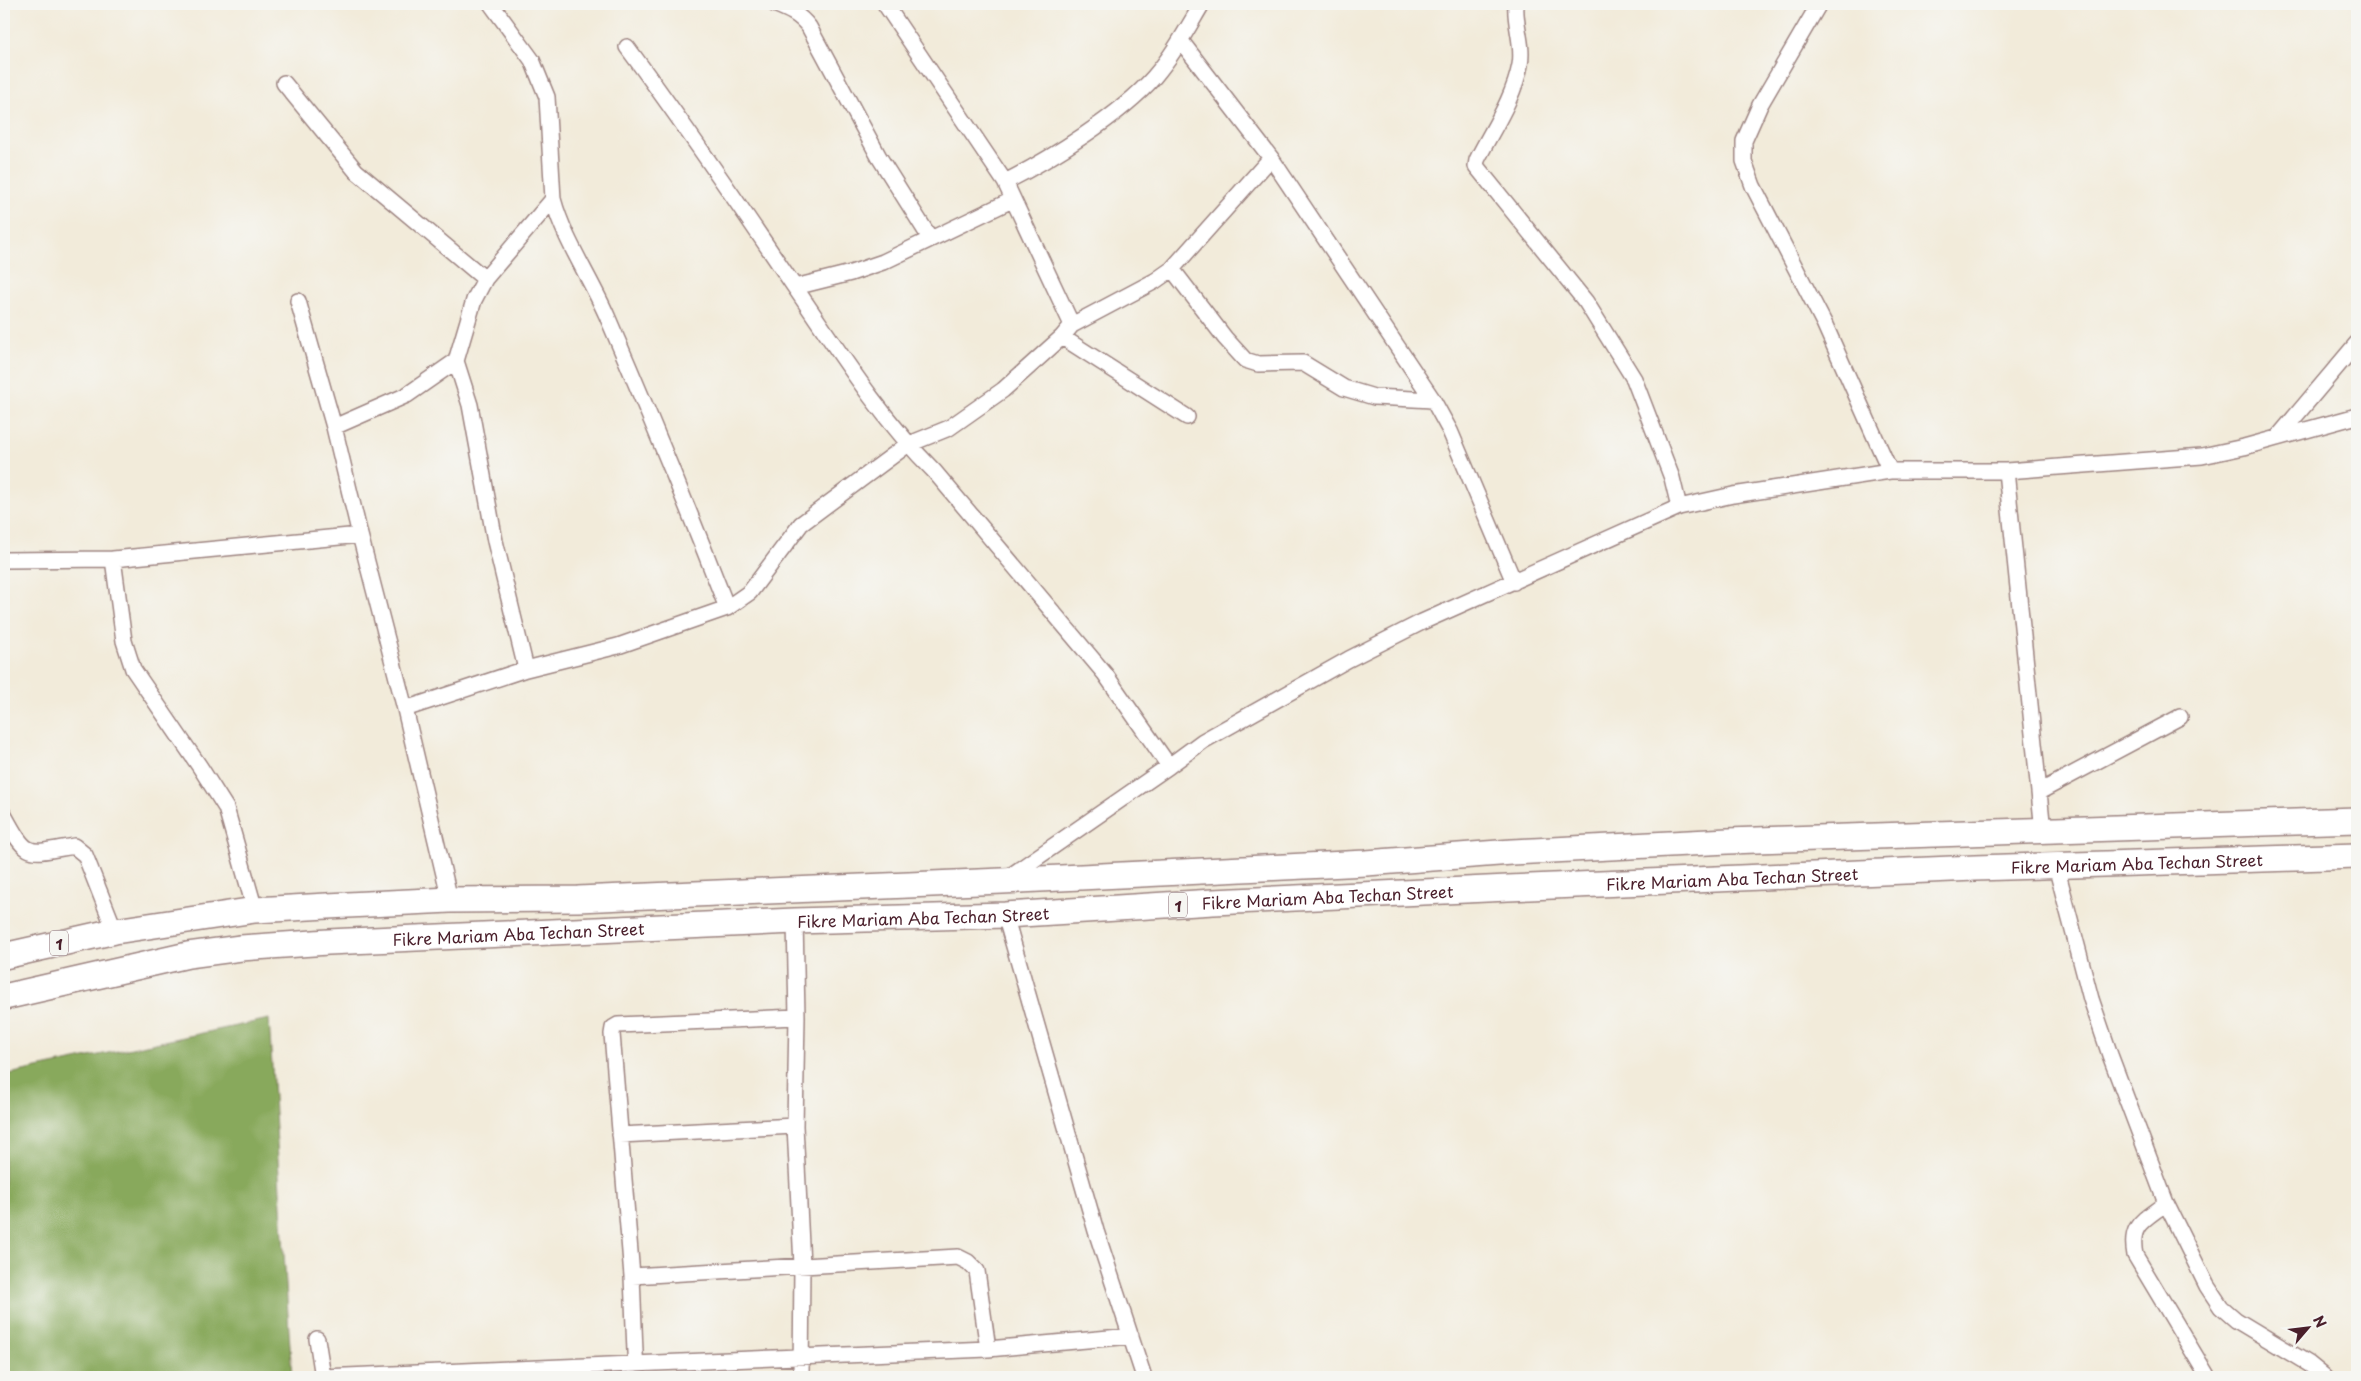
<svg xmlns="http://www.w3.org/2000/svg" width="2361" height="1381" font-family="'Playpen Sans',sans-serif">
<rect width="100%" height="100%" fill="#f6f6f2"/>
<filter id="ink" filterUnits="userSpaceOnUse"><feTurbulence type="fractalNoise" baseFrequency=".02" numOctaves="2"/><feDisplacementMap in="SourceGraphic" scale="10" xChannelSelector="R" yChannelSelector="G"/><feConvolveMatrix kernelMatrix="1 2 1 2 8 2 1 2 1" color-interpolation-filters="sRGB"/></filter>
<filter id="wash" filterUnits="userSpaceOnUse"><feTurbulence type="fractalNoise" baseFrequency=".0096" numOctaves="4" result="noise"/><feDisplacementMap in="SourceGraphic" scale="20" xChannelSelector="R" yChannelSelector="G"/><feGaussianBlur stdDeviation="1.12" result="paint"/><feColorMatrix in="noise" values="0 0 0 0 0 0 0 0 0 0 0 0 0 0 0 0 0 1.4 0 .05"/><feComposite in="paint" operator="in"/></filter>
<g filter="url(#wash)">
<rect width="100%" height="100%" fill="#f2ebda"/>
<path fill="#88a95c" stroke="#696444" d="M269,1019l23,358h-288v-302z"/>
</g>
<g filter="url(#ink)">
<g fill="none" stroke-linecap="round" stroke-linejoin="round">
<g stroke="#9e8582" stroke-width="18">
<path id="street" d="M774,4c15,6 25,10 35,23l70,130 51,81
M885,4l120,178
M1516,4c-2,20 8,40 4,61 -6,33 -28,65 -43,95l-1,6 110,136 48,77 38,99 7,29
M1819,4l-59,101 -16,36v20l9,25 71,137 66,148
M1181,41l90,117 162,242 17,31 64,151
M627,47c58,78 113,159 167,239 44,64 85,130 140,185l171,203 64,92
M284,83l72,88 129,108
M553,199c11,41 37,78 54,117 42,97 82,194 120,292
M1172,269l53,69 20,22 13,4 45,-1 41,25 30,9 59,3
M795,287l56,-14 32,-11 129,-62
M298,301l36,126 26,108
M1072,325l83,-44 17,-12 99,-111
M1062,337l125,80
M456,361l14,44 25,136 31,128
M334,427l73,-32 49,-34 18,-61 11,-21 68,-80 -6,-102 -15,-37 -41,-56
M2277,438l80,-95
M2006,471l37,360
M113,559l11,82 9,28 67,98 26,41 29,102
M4,560l109,-1 247,-24 45,174 45,191
M405,709l121,-40 92,-23 109,-38 23,-16 51,-68 106,-79 42,-17 54,-38 59,-53 10,-12 -67,-143c44,-22 116,-67 149,-105 19,-22 33,-48 48,-73
M2039,792l141,-75
M4,815c24,44 23,39 70,31l11,9 30,76
M2056,866l35,133 19,56 56,148 41,83 14,21 15,13 73,44 16,13
M1006,879l163,-113 34,-25 146,-82 73,-37 257,-115 54,-12 157,-24h116l196,-15 42,-9 113,-31
M1005,915l91,316 48,146
M795,921l2,96 -2,109 7,139 -1,112
M620,1135l175,-9
M2166,1203c-23,18 -37,21 -31,52l73,122
M632,1276l326,-19 10,5 9,9 11,78
M317,1339l6,38
M323,1377l665,-28 143,-13
M636,1377l-4,-101 -20,-242 1,-6 5,-3 179,-8"/>
</g>
<g stroke="#9e8582" stroke-width="28">
<g id="primary">
<path d="M4,956l111,-25 140,-21 72,-4 123,-6 128,-1 424,-18 364,-18 146,-11 216,-11 629,-21"/>
<path id="s1" d="M4,997l184,-42 53,-7 87,-6 467,-21 210,-6 208,-13 295,-14 467,-20 382,-12"/>
</g>
</g>
<use href="#street" stroke="#fff" stroke-width="15"/>
<use href="#primary" stroke="#fff" stroke-width="25"/>
</g>
</g>
<g text-anchor="middle" dominant-baseline="central" stroke-width="4.5" stroke-linejoin="round" paint-order="stroke">
<g fill="#f6f6f2" stroke="#7e6067" stroke-width="1">
<rect x="1169" y="892.5" width="18" height="25" rx="4"/>
<rect x="50" y="930.5" width="18" height="25" rx="4"/>
</g>
<g font-size="15" font-weight="bold" fill="#4a1f2b">
<text x="1178" y="905">1</text>
<text x="59" y="943">1</text>
</g>
<g font-size="16" fill="#4a1f2b" stroke="#f6f6f2">
<text stroke="none"><textPath href="#s1" startOffset="2140">Fikre Mariam Aba Techan Street</textPath></text>
<text stroke="none"><textPath href="#s1" startOffset="1735">Fikre Mariam Aba Techan Street</textPath></text>
<text stroke="none"><textPath href="#s1" startOffset="1330">Fikre Mariam Aba Techan Street</textPath></text>
<text stroke="none"><textPath href="#s1" startOffset="925">Fikre Mariam Aba Techan Street</textPath></text>
<text stroke="none"><textPath href="#s1" startOffset="520">Fikre Mariam Aba Techan Street</textPath></text>
</g>
</g>
<rect width="2361" height="1381" fill="none" stroke="#f6f6f2" stroke-width="20"/>
<g transform="translate(2308 1328) rotate(62)" stroke="#f6f6f2" stroke-width="4" paint-order="stroke">
<path d="M0-4L9 19L0 12L-9 19Z" fill="#4a1f2b"/>
<text y="-8" font-size="14" font-weight="bold" text-anchor="middle" fill="#4a1f2b">N</text>
</g>
</svg>
